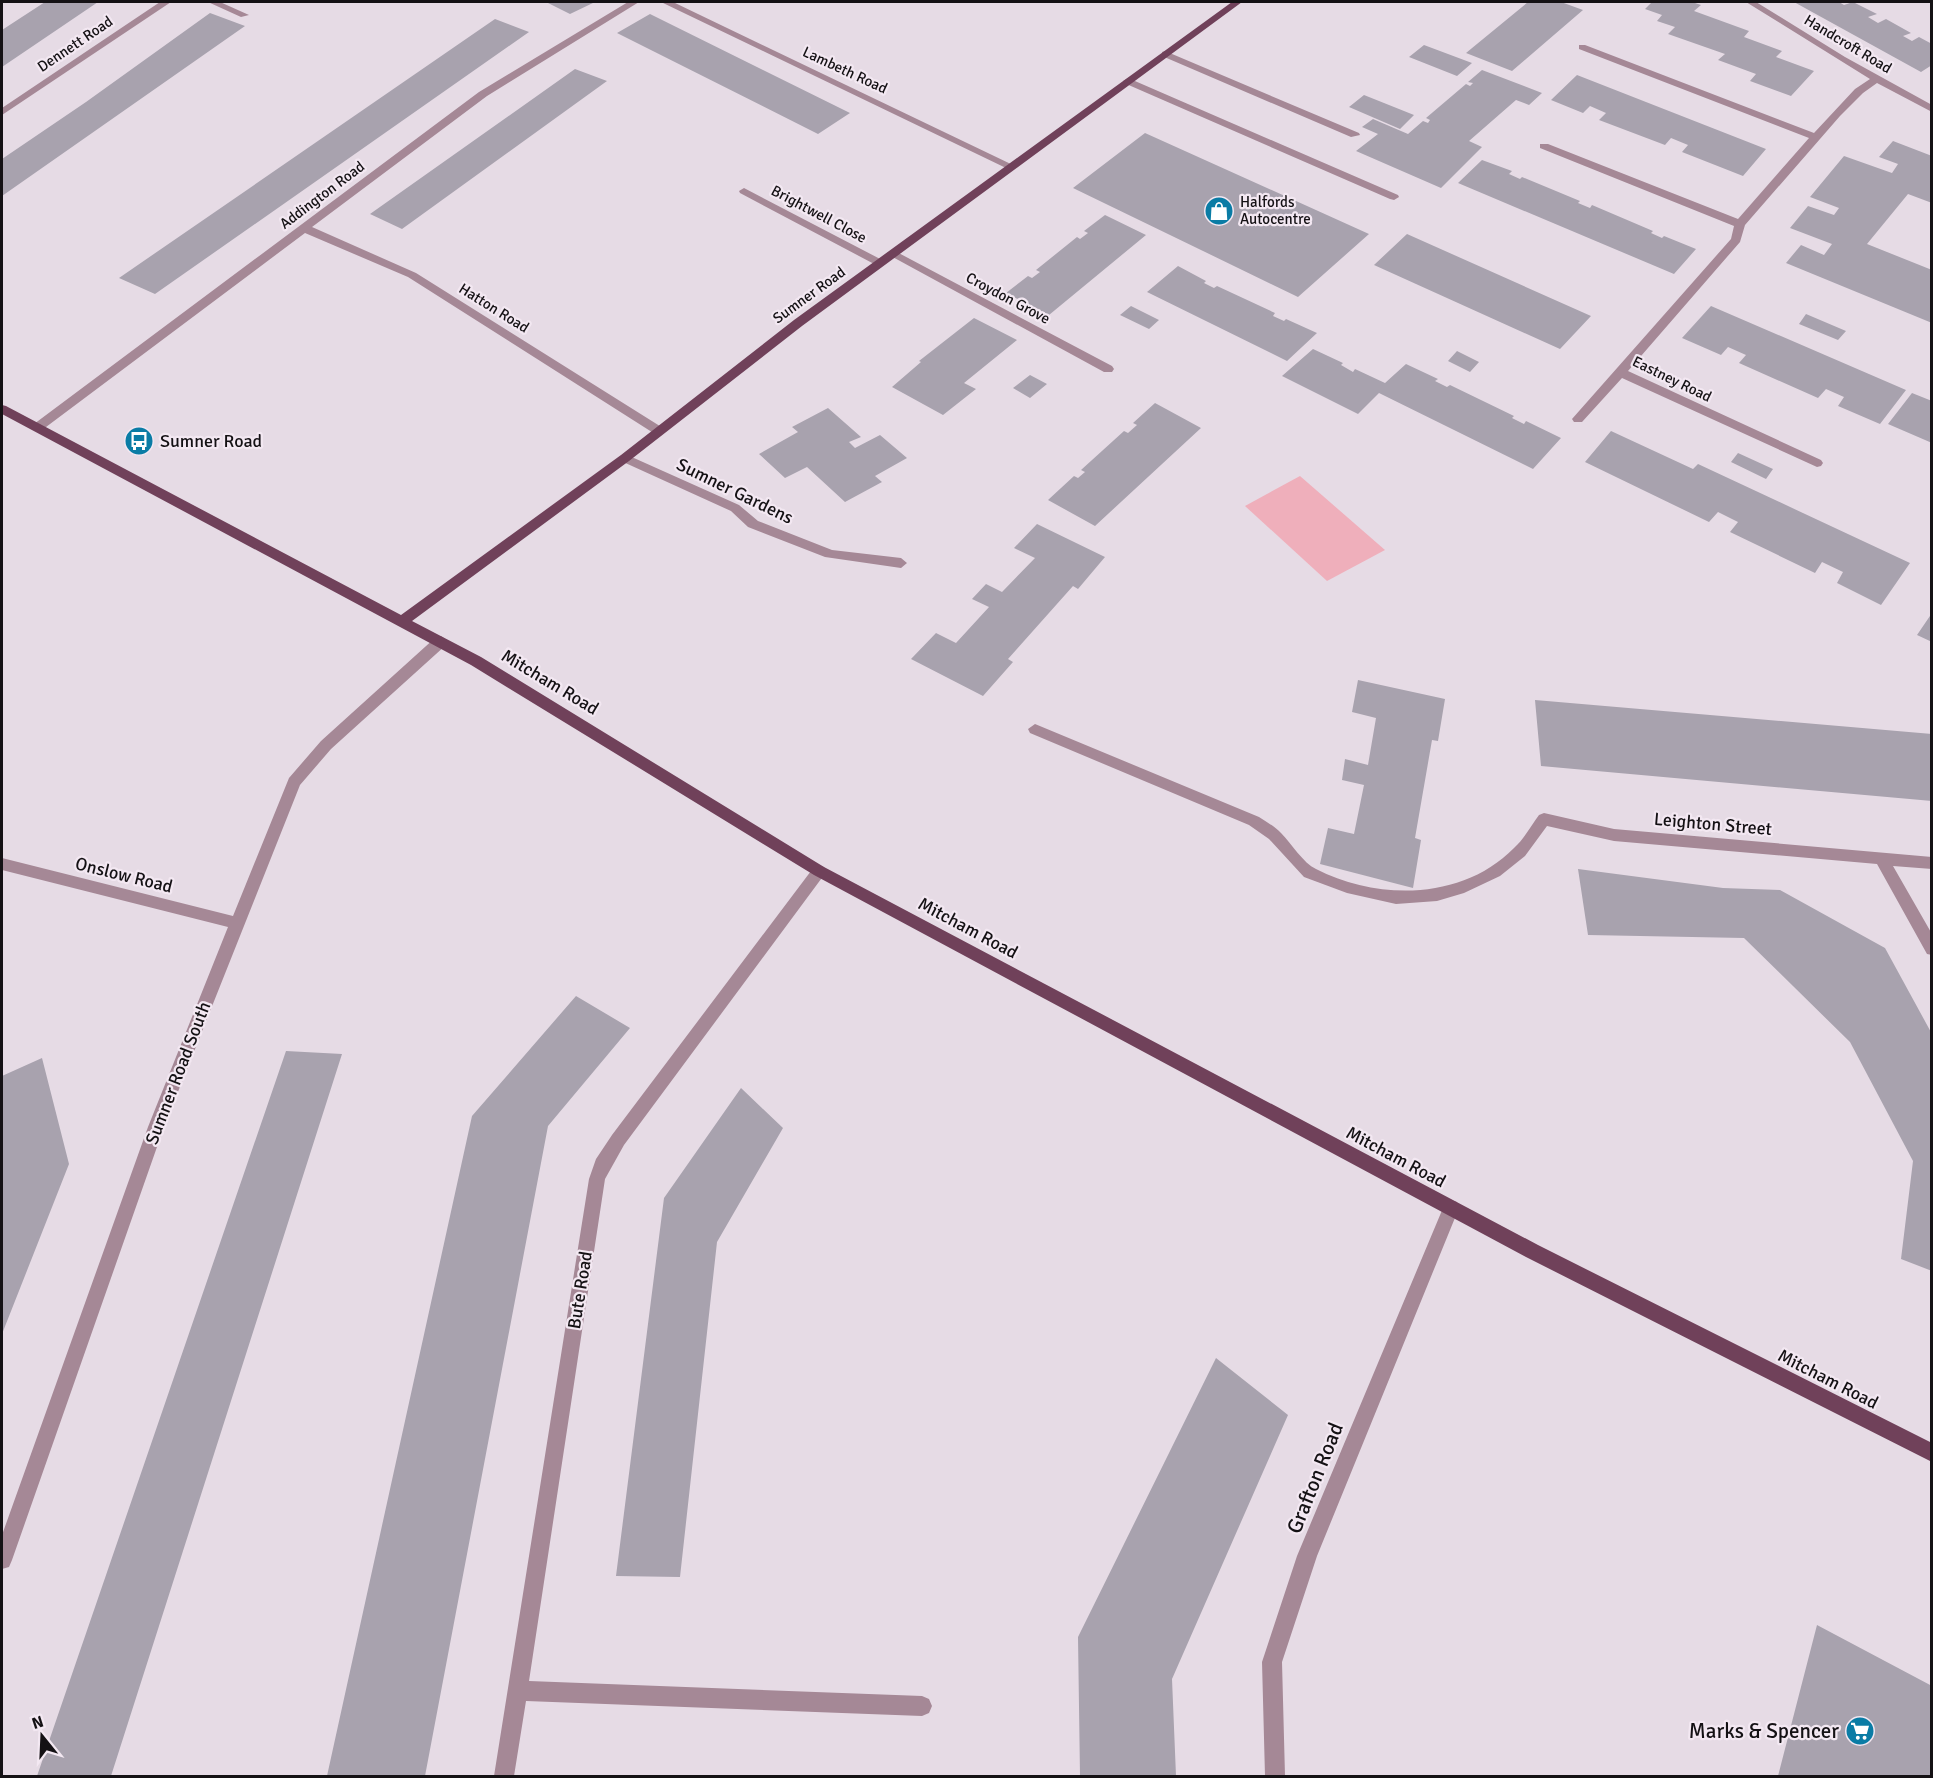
<svg xmlns="http://www.w3.org/2000/svg" width="1933" height="1778" font-family="Signika,sans-serif">
<rect width="100%" height="100%" fill="#e6dbe5"/>
<path fill="#efafbb" d="M1300,476l85,74 -58,31 -82,-75z"/>
<path fill="#a8a2ae" d="M45,2h53l-96,65v-37z
M546,2h49l-25,12z
M1528,2h33l22,8 -71,61 -46,-18z
M1652,2h40l9,3 -7,6 55,20 -5,6 38,14 -6,6 38,14 -23,25 -41,-15 6,-7 -38,-14 7,-6 -57,-20 7,-7 -18,-6 5,-6 -17,-6z
M1794,2h45l5,3 9,-3 24,12 -9,3 10,6 8,-4 25,14 -8,3 9,5 7,-4 13,7v21l-11,7z
M210,13l35,13 -243,170v-37l84,-57z
M650,14l200,99 -32,21 -201,-101z
M495,19l34,13 -374,262 -36,-16z
M1424,45l48,18 -15,13 -48,-19z
M575,69l32,12 -205,148 -32,-15z
M1482,70l60,23 -13,12 -13,-5 -47,41 13,6 -41,41 -85,-37 22,-17 -16,-7 11,-8 35,15 15,-13 5,2 2,-3 -4,-2 40,-34 4,2 3,-3 -5,-1z
M1577,75l189,74 -23,27 -61,-24 6,-7 -17,-7 -6,7 -66,-25 7,-7 -16,-7 -7,7 -32,-13z
M1364,95l50,20 -14,14 -51,-22z
M1145,133l224,101 -71,63 -225,-109z
M1893,141l39,15v47l-24,-9 -41,50 65,26v53l-146,-60 15,-18 23,10 8,-11 -42,-16 18,-22 26,9 5,-7 -29,-11 34,-41 48,17 6,-9 -19,-7z
M1482,160l30,11 -3,3 11,5 2,-2 58,24 -2,2 12,5 2,-3 61,26 -2,2 11,5 2,-2 32,13 -22,25 -216,-91z
M1105,215l41,20 -97,80 -43,-22 22,-17 4,2 8,-6 -4,-2 41,-33 3,2 8,-6 -4,-2z
M1407,234l184,82 -31,33 -186,-84z
M1178,266l28,15 -2,2 10,5 3,-2 58,27 -2,3 11,5 2,-2 31,14 -30,28 -140,-69z
M1131,306l28,14 -10,9 -29,-14z
M1711,306l195,84 -26,34 -42,-18 6,-9 -18,-8 -8,9 -79,-35 7,-8 -18,-8 -7,8 -39,-17z
M1806,314l40,17 -8,9 -39,-16z
M974,318l43,22 -53,43 12,6 -33,26 -51,-28 29,-25 -2,-1z
M1313,349l30,14 -2,2 12,7 2,-3 30,14 21,-19 32,15 -3,2 12,6 3,-2 64,31 -2,2 12,6 2,-3 35,17 -28,31 -154,-76 -21,21 -76,-38z
M1457,351l22,11 -9,10 -22,-11z
M1030,375l17,9 -17,14 -17,-10z
M1912,393l20,8v42l-44,-19z
M1155,403l46,25 -106,98 -47,-26 26,-24 4,2 7,-6 -4,-2 43,-39 4,2 9,-8 -4,-2z
M828,408l33,29 -12,5 6,6 25,-13 27,23 -32,18 7,6 -37,20 -38,-35 -22,11 -26,-24 39,-22 -6,-5z
M1611,431l82,38 5,-5 212,99 -29,42 -44,-22 6,-11 -21,-10 -7,11 -85,-41 8,-10 -20,-10 -9,10 -124,-60z
M1738,453l35,16 -7,10 -35,-17z
M1037,524l68,33 -27,32 -5,-3 -65,73 5,3 -30,34 -72,-37 25,-26 20,10 33,-36 -17,-8 14,-15 16,8 33,-34 -21,-10z
M1932,613v29l-15,-7z
M1358,680l87,19 -7,42 -6,-1 -17,98 6,2 -8,48 -93,-24 8,-36 26,6 10,-49 -22,-5 3,-21 23,6 8,-47 -24,-6z
M1535,700l397,34v67l-391,-35z
M1578,869l145,19 57,2 105,58 47,86v237l-31,-12 12,-98 -63,-119 -106,-104 -156,-3z
M576,996l54,32 -82,98 -123,650h-98l145,-660z
M286,1051l56,3 -231,722h-74z
M42,1058l27,106 -67,170v-258z
M741,1088l42,40 -66,114 -37,335 -64,-1 48,-378z
M1216,1358l72,57 -116,264 4,97h-96l-2,-139z
M1817,1625l115,61v90h-154z"/>
<g fill="none" stroke-linecap="round" stroke-linejoin="round">
<path fill="#a58896" fill-rule="evenodd" d="M160,2h11l-169,113v-7z
M208,2h12l29,13 -8,2z
M628,2h11l-152,94 -175,131 104,46 247,155v6h-8l-247,-157 -103,-44 -263,197h-8v-6l445,-332z
M661,2h12l342,164 -9,2z
M1746,2h10l89,55 87,48v7l-55,-29 -14,10 -23,23 -95,109 -5,17 -112,129 193,89 2,3 -2,3 -4,1 -195,-89 -40,44h-8l-2,-3 159,-180 3,-13 -194,-78v-4h8l190,75 71,-81 -230,-89v-4h6l229,88 41,-44 15,-10z
M1165,51l194,82 1,2 -9,2 -189,-81v-4z
M1128,78l270,117 1,2 -5,3 -4,-1 -266,-116 -1,-2z
M744,188l140,73 2,2 -2,2h-8l-136,-72 -1,-2z
M893,250l219,116 2,3 -2,3h-8l-215,-117 -2,-2z
M625,454l114,51 19,16 74,29 69,8 6,5 -6,5 -76,-11 -77,-30 -17,-16 -110,-50 -2,-3z
M441,636l7,5 -2,4 -115,104 -31,36 -136,342 -152,433 -3,7 -7,2v-34l146,-408 80,-200 -226,-57v-12l231,58 56,-138 32,-37 115,-104z
M1035,724l224,93c8,5 16,10 22,16 11,11 22,30 35,36 63,32 147,31 198,-21 10,-9 17,-22 25,-33l5,-2 70,16 318,28v12l-39,-3 39,68v21l-5,-1 -50,-90 -263,-23 -67,-15 -22,30 -25,20 -36,17 -27,8 -41,3 -49,-11 -43,-16 -35,-38 -20,-14 -219,-92 -2,-4z
M819,865l5,2 2,4 -2,4 -200,270 -19,34 -76,502 393,15 7,3 3,7 -3,7 -7,3 -396,-15 -12,75h-20l95,-597 7,-20 16,-24 202,-268z
M1451,1200l6,2 2,6 -142,348 -35,106 3,114h-20l-3,-114 35,-106 146,-348 2,-6z"/>
<path fill="#70415a" fill-rule="evenodd" d="M1232,2h10l-440,324 -173,135 -217,160 69,36 343,210 714,378 394,198v19l-406,-205 -712,-382 -343,-210 -469,-251v-9l4,1 395,209 220,-160 173,-135z"/>
</g>
<defs>
<g id="shop-disc" transform="scale(1.5)"><circle r="9.5" fill="#0a7ca5" stroke="#f3e8f2"/><path d="M-5-2.5h2.3a2.7 3.5 0 0 1 5.4 0H5L5.5 6h-11ZM-1.5-2.5h3a1.5 2.3 0 0 0-3 0Z" fill="#fff"/></g>
<g id="bus-disc" transform="scale(1.5)"><circle r="9.5" fill="#0a7ca5" stroke="#f3e8f2"/><path d="M-5-6H5V4H4V6H2V4H-2V6H-4V4H-5ZM-3.5-4V0h7V-4ZM-3.5 1.2v1.5H-2V1.2ZM2 1.2v1.5H3.5V1.2Z" fill="#fff"/></g>
<g id="supermarket-disc" transform="scale(1.5)"><circle r="9.5" fill="#0a7ca5" stroke="#f3e8f2"/><path d="M-6-5.5h2.5l.6 2H6L4.5 2H-2.5L-4.4-4H-6ZM-1.5 3.2a1.3 1.3 0 1 0 .1 0ZM3 3.2a1.3 1.3 0 1 0 .1 0Z" fill="#fff"/></g>
</defs>
<g fill-rule="evenodd">
<use href="#shop-disc" x="1219" y="211"/>
<use href="#bus-disc" x="139" y="441"/>
<use href="#supermarket-disc" x="1860" y="1731"/>
</g>
<g text-anchor="middle" dominant-baseline="central" stroke-width="4.5" stroke-linejoin="round" paint-order="stroke">
<g font-size="15" fill="#141114" stroke="#f3e8f2">
<text transform="translate(75 44) rotate(-34)">Dennett Road</text>
<text transform="translate(1848 44) rotate(31)">Handcroft Road</text>
<text transform="translate(845 70) rotate(25)">Lambeth Road</text>
<text transform="translate(322 195) rotate(-37)">Addington Road</text>
<text transform="translate(819 214) rotate(28)">Brightwell Close</text>
<text transform="translate(809 295) rotate(-36)">Sumner Road</text>
<text transform="translate(1008 298) rotate(28)">Croydon Grove</text>
<text transform="translate(494 308) rotate(32)">Hatton Road</text>
<text transform="translate(1672 379) rotate(26)">Eastney Road</text>
</g>
<g font-size="15" fill="#141114" stroke="#f3e8f2" text-anchor="start">
<text x="1240" y="202">Halfords<tspan x="1240" dy="17">Autocentre</tspan></text>
</g>
<g font-size="18" fill="#141114" stroke="#f3e8f2" text-anchor="start">
<text x="160" y="441">Sumner Road</text>
</g>
<g font-size="18" fill="#141114" stroke="#f3e8f2">
<text transform="translate(735 491) rotate(26)">Sumner Gardens</text>
<text transform="translate(550 682) rotate(31)">Mitcham Road</text>
<text transform="translate(1713 824) rotate(5)">Leighton Street</text>
<text transform="translate(124 875) rotate(14)">Onslow Road</text>
<text transform="translate(968 928) rotate(28)">Mitcham Road</text>
<text transform="translate(178 1073) rotate(-69)">Sumner Road South</text>
<text transform="translate(1396 1157) rotate(28)">Mitcham Road</text>
<text transform="translate(580 1290) rotate(-81)">Bute Road</text>
<text transform="translate(1828 1379) rotate(27)">Mitcham Road</text>
</g>
<g font-size="21" fill="#141114" stroke="#f3e8f2">
<text transform="translate(1315 1478) rotate(-68)">Grafton Road</text>
</g>
<g font-size="21" fill="#141114" stroke="#f3e8f2" text-anchor="end">
<text x="1839" y="1731">Marks &amp; Spencer</text>
</g>
</g>
<rect width="1933" height="1778" fill="none" stroke="#141114" stroke-width="6"/>
<g transform="translate(42 1736) rotate(342)" stroke="#f3e8f2" stroke-width="4.5" paint-order="stroke">
<path d="M0-4.5L10 22L0 15L-10 22Z" fill="#141114"/>
<text y="-9" font-size="16" font-weight="bold" text-anchor="middle" fill="#141114">N</text>
</g>
</svg>
